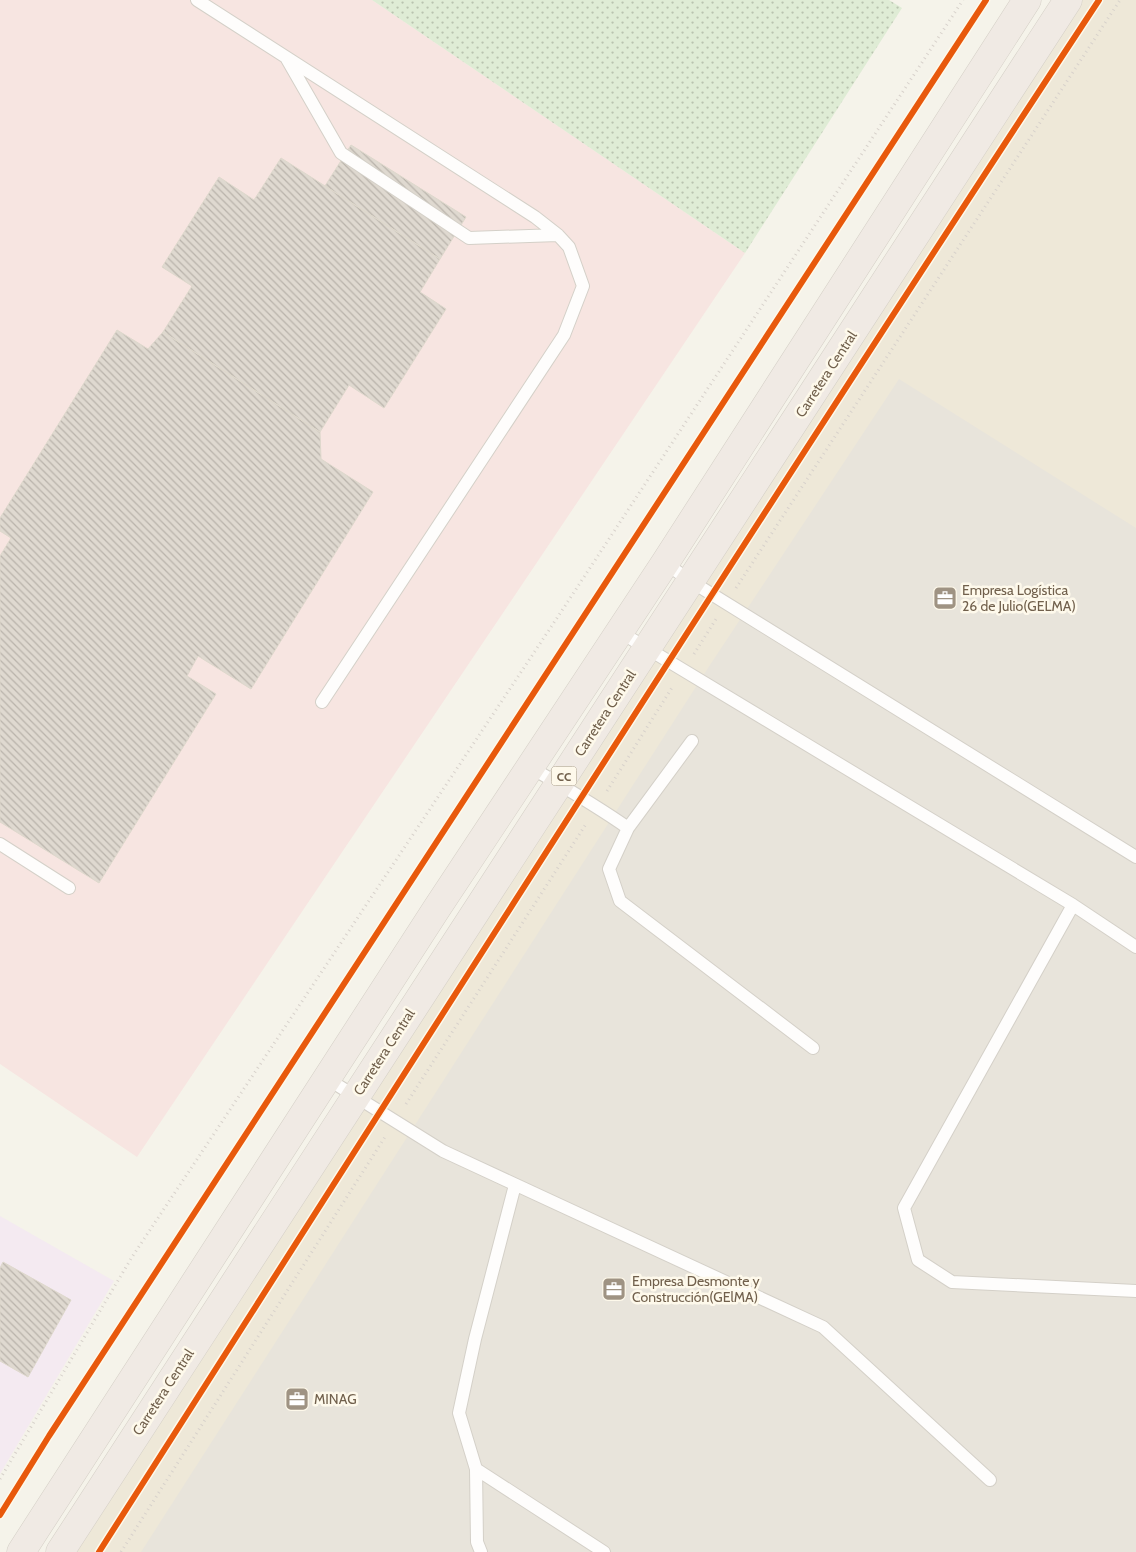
<svg xmlns="http://www.w3.org/2000/svg" width="1136" height="1552" font-family="Cabin,sans-serif">
<defs>
<pattern id="grass-dots" width="8" height="8" patternUnits="userSpaceOnUse" patternTransform="scale(1.25)"><rect width="8" height="8" fill="#dfecd5"/><path d="M2 2h.1M6 6h.1" fill="none" stroke="#b9c3af" stroke-width="1.8" stroke-linecap="round"/></pattern>
<pattern id="building-back-hatch" width="6" height="6" patternUnits="userSpaceOnUse" patternTransform="scale(1.25)"><rect width="6" height="6" fill="#dfd9d0"/><path d="M-1 5l2 2M0 0l6 6M5-1l2 2" fill="none" stroke="#b9b3ab"/></pattern>
</defs>
<rect width="100%" height="100%" fill="#f5f3ea"/>
<path fill="#eee8d8" d="M1068,0h68v1552h-1076z"/>
<path fill="#e8e4db" d="M899,379l237,149v1024h-995l567,-884z"/>
<path fill="#f4eaf1" d="M0,1216l114,65 -114,193z"/>
<path fill="#f7e5e1" d="M0,0h372l373,253 -608,904 -137,-93z"/>
<path fill="url(#grass-dots)" d="M372,0h517l13,8 -157,245z"/>
<path fill="url(#building-back-hatch)" stroke="#ded8cc" d="M351,145l115,72 -26,42 -115,-73z
M281,158l159,101 -20,33 26,17 -62,99 -35,-23 -29,47 -157,-100 29,-46 -30,-19 57,-90 35,23z
M117,330l31,19 15,-17 157,100 1,27 52,33 -122,197 -53,-33 -11,20 29,18 -117,189 -99,-61v-266l11,-18 -11,-7v-13z
M3,1262l68,38 -43,77 -28,-16v-93z"/>
<g fill="none" stroke-linecap="round" stroke-linejoin="round">
<g stroke="#d4d0c8" stroke-width="14">
<path id="lane" d="M197,0l338,217 23,18 11,12 14,39 -19,49 -242,367
M287,59l54,94 128,85 89,-3
M665,563l27,19 444,275
M620,632l453,273 -169,303 14,52 34,22 184,9
M530,767c34,20 67,39 98,61l-19,41 11,32 193,147
M628,828l64,-87
M0,844l69,44
M1073,905l63,42
M326,1078l117,73 380,176 167,153
M515,1185l-40,154 -16,74 17,56 128,83
M476,1469l1,73 4,10"/>
</g>
<g stroke="#d4cfc6" stroke-width="29">
<path id="highway" d="M21,1552l416,-644 228,-345 362,-563
M60,1552l1008,-1552"/>
</g>
<path stroke="#d7d1cb" stroke-width="3" stroke-dasharray="1 4" stroke-linecap="butt" d="M736,588l384,-588
M694,654l22,-35
M607,791l66,-105
M406,1104l180,-280
M0,1479l132,-222 429,-645 402,-612
M121,1552l264,-415"/>
<use href="#lane" stroke="#fefdfc" stroke-width="12"/>
<use href="#highway" stroke="#f0eae4" stroke-width="28"/>
<g stroke="#fef9eb" stroke-width="9">
<path id="cycleway" d="M0,1515l49,-79 937,-1436
M99,1552c331,-519 662,-1038 1000,-1552"/>
</g>
<use href="#cycleway" stroke="#e8590c" stroke-width="6"/>
</g>
<defs>
<g id="office-square" transform="scale(1.25)"><rect x="-9" y="-9" width="18" height="18" rx="4" fill="#9f9383" stroke="#fef9eb"/><path d="M-6-3h4V-5.5h4V-3h4V5H-6ZM-1-4.5V-3h2v-1.5ZM-6 0V1H6V0Z" fill="#fff"/></g>
</defs>
<g fill-rule="evenodd">
<use href="#office-square" x="945" y="598"/>
<use href="#office-square" x="614" y="1289"/>
<use href="#office-square" x="297" y="1399"/>
</g>
<g text-anchor="middle" dominant-baseline="central" stroke-width="5" stroke-linejoin="round" paint-order="stroke">
<rect fill="#fef9eb" stroke="#9b8e7c" stroke-width="1" x="551.5" y="766.5" width="25" height="19" rx="4"/>
<g font-size="12" font-weight="bold" fill="#71604c">
<text x="564" y="776">CC</text>
</g>
<g font-size="14" fill="#71604c" stroke="#fef9eb">
<text transform="translate(826 374) rotate(-57)">Carretera Central</text>
<text transform="translate(605 713) rotate(-57)">Carretera Central</text>
<text transform="translate(384 1052) rotate(-57)">Carretera Central</text>
<text transform="translate(163 1392) rotate(-57)">Carretera Central</text>
</g>
<g font-size="14" fill="#71604c" stroke="#fef9eb" text-anchor="start">
<text x="962" y="590">Empresa Logística<tspan x="962" dy="16">26 de Julio(GELMA)</tspan></text>
<text x="632" y="1281">Empresa Desmonte y<tspan x="632" dy="16">Construcción(GElMA)</tspan></text>
<text x="314" y="1399">MINAG</text>
</g>
</g>
</svg>
